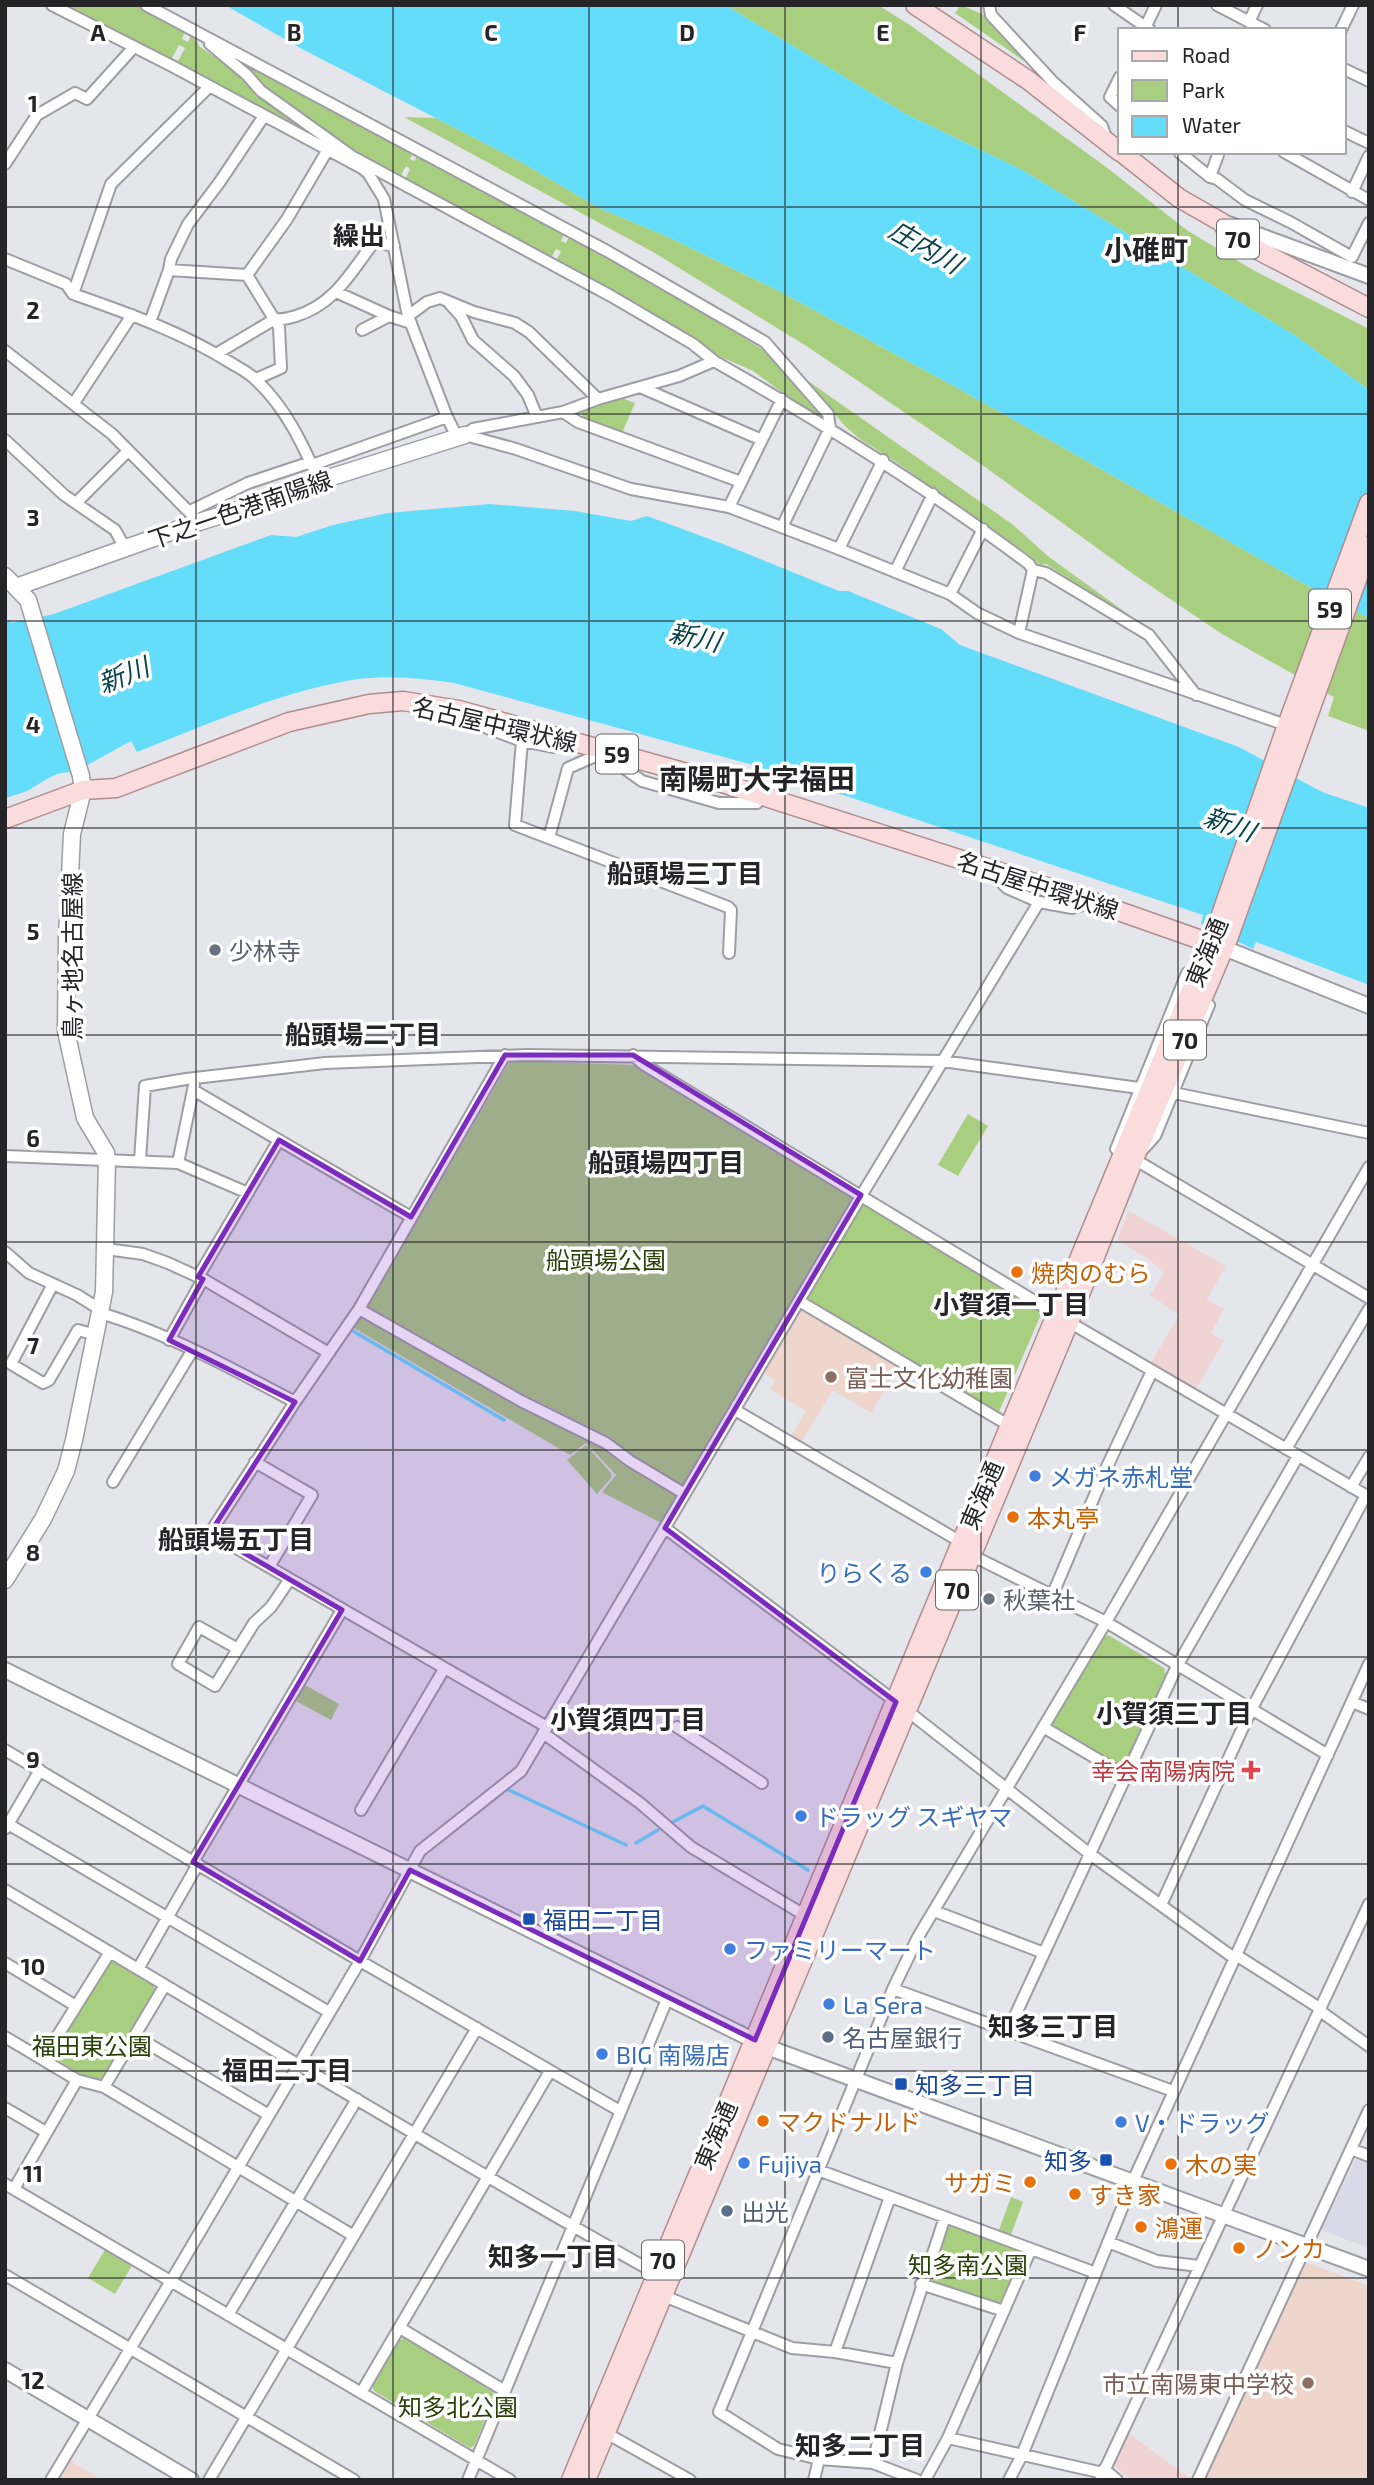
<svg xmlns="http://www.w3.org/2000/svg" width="1374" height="2485" font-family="'Exo 2','Noto Sans JP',sans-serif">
<rect width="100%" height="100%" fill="#e5e5ec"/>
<path fill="#d9d9e7" d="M1356,2159l13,2v87l-45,-17 -2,-3z"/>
<path fill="#efd4d3" d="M1129,1211l97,55 -19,33 17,10 -13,24 13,8 -28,48 -45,-26 28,-48 -29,-20 14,-22 -13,-12 -34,-22z
M1129,2434l61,44 -1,2h-58l-17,-15z"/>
<path fill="#eed6cc" d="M803,1307l97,58 -29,48 -38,-23 -33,54 -10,-6 16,-27 -36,-22 5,-9 -12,-7z
M1303,2263h5l61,23v194h-168z
M71,2461l31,19h-42z"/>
<path fill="#a7cf7f" d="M64,5h72l49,27 -3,7 6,3 3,-7 2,1 7,11 45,30 91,71 -159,-85 8,-15 -6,-3 -8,15z
M725,5h153l32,20 196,142 82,64 65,39 116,59v61l-73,-54 -272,-165 -118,-57z
M961,5l23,10 63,62 -92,-64z
M220,49l193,104 -3,6 4,2 4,-6 146,79 -3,7 5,2 3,-6 86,47 107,65 61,64 -2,3 -27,-15 -41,-30 -34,-15 -21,-16 -142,-79 5,-10 -5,-2 -5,9 -146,-78 5,-11 -4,-3 -6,11c-67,-34 -124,-77 -180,-128z
M404,117l32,1 85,44 78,46 67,28 113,55 182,99 338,191 70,37v113l-41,-15 6,-19 -112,-63 -89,-60 -148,-107 -177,-120 -155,-95z
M801,376l211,148 37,33 101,73 -104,-66 -6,1 -11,-10 -133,-93 -36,-23 -14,-12z
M622,398l13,5 -13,30 -39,-14 -1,-8z
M512,1061l125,4 405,247 -44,102 -193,-113 -11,-3 -133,225 -59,-31 14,-17 -30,-32 -16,12 -216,-127 155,-265z
M968,1114l20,12 -30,50 -20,-11z
M586,1445l25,28 1,4 -15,17 -30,-34z
M1108,1635l56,33 2,8 -42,90 -6,1 -65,-39 -1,-6 52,-86z
M305,1685l34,19 -8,16 -35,-19z
M114,1961l40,25 1,6 -52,88 -5,2 -16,-7 -28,-17 -1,-3 57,-93z
M1011,2197l12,5 -12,33 -12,-5z
M953,2226l67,26 3,5 -22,45 -5,2 -65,-21 -2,-4 17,-50z
M106,2248l27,16 -18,30 -27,-16z
M404,2338l89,54 2,4 -21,50 -4,2 -96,-57 -2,-6 28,-45z"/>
<path fill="#64ddfa" d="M225,5h500l181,109 118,57 272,165 73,54v228l-70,-37 -338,-191 -182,-99 -113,-55 -67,-28 -78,-46 -219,-113z
M490,504l85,7 56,10 16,-5 76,28 116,47h9l93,38 19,16 279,102 83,45 47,16v177l-113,-43 -3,7 -52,-25 2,-9 -450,-150 -299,-82c-32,-5 -64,-8 -96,-4 -77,12 -149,45 -221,73l-6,-11 -58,32c-14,-4 -29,8 -41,15 -7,5 -18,7 -27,10v-176l5,-2 1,3 43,-9 217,-79 25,2 37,-12 55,-12z"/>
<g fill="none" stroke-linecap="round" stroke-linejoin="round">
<path stroke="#64ddfa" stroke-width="3.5" d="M353,1331l151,89
M509,1790l117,55
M673,1822l30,-16 105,64
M636,1843l22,-13"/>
<g stroke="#9d9da3" stroke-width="14">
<path id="minor" d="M52,5l120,61 190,102 6,5 16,26 24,117 39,101 10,20
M146,5l461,246 158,91 63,72 2,14 -48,99
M989,5l2,10 62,67 49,44 4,12
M1114,5l36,25
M1217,5l48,25
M1249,22l8,-17
M1144,30l12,-25
M1341,30l12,-25
M210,44l37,31 14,16 92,66
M1344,69l25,12
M1120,77l-10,20 10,9
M1344,131l25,12
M1179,152l31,25 7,2 28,21 45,22 62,35 17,-34
M1284,152l85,48
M353,157l258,139 82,48 21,17c109,62 214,127 315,203l4,6 -14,63
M5,164l32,-49 38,-22 12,6 47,-52
M1210,177l9,-25
M1352,192l17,-36
M5,259l61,25 7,10c54,19 109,38 158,69 8,5 19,10 26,18 29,27 46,64 62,100
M169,270l78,5 32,52 2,41 -25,11
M247,275l40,-56 40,-68
M336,292l53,24 22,7
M73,294l38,-110 98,-97
M450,304l11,12 12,24 41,36 14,19 9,22
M408,316l19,-14 13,-4 34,14 41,11 14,9 69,67
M150,322l19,-52 2,-11 17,-35 31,-41 45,-67
M362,330l27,-14
M5,351l107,83 87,88
M216,354l59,-35c8,1 14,-1 21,-3 39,-12 55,-44 78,-74l20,4
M640,387l122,53
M74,403l58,-88
M563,412l15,10 163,60
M465,435l51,14 115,40 98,18 110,42 111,45 27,19 42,20 270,93
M465,435l8,-6 90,-17 35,-13 81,-23 35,-15
M5,440l59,55 51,35 10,18
M312,465l135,-48
M76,503l52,-52
M729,507l53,-108
M190,511l58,-28 63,-21
M839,549l44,-89
M1033,570l13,3 103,62 47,60
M895,572l38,-78
M950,594l33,-65
M483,717l4,11 35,13 -7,84 213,82 3,3 -2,43
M522,741l31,6 14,-6
M616,753l5,13 21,15 77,22h38l3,-7
M549,838l19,-70 25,-11 5,-8
M1001,872l1,11 5,5 32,14
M1209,1005l-54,131 -21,23 235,139
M505,1055l-146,254 -64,93 -85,131 337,194
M633,1055l10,9 426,258 300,175
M193,1090l218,127
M1174,1093l195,40
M1116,1149l71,-176 2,1
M5,1156l173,7 70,30
M140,1160l5,-74 41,-7 139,-16 203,-8 414,6 197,27
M178,1163l16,-78
M106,1249l37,5 25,9 35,16 126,74
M5,1252l24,21 48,22 24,15
M198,1277l81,-137
M53,1284l-42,80 32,19 6,-3 29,-50 18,5
M799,1301l211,125
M359,1309l162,92 85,42 24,18 55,33
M100,1313c65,19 135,57 195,89
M169,1340l34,-61
M735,1410l226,132
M1286,1449l83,-140
M255,1462l57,33 -43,72
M113,1482l79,-131
M1351,1487l18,-30
M665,1528l231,174 194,152 144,104
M971,1555l135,67 222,133
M1052,1596l53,-125 47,-100
M238,1649l-39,-22 -21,37 37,22 39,-63 17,-16 19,-28
M1352,1702l17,7
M677,1727l85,56
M1043,1727l83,49
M543,1733l97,70 51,44 115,69
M5,1750l355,211 260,150
M361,1810l83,-141
M8,1824l321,188
M6,1828l34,-58
M193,1862l149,-252
M5,1890c217,128 432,260 652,384
M1161,1905l90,-195 115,-215
M934,1911l110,42
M1236,1955l85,54
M5,1963l71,43
M138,1969l60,-105
M893,1989l280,102
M1320,2011l49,35
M1008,2031l169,-365 121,-210
M135,2036l134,79
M5,2037l72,43 27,7 250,149
M43,2059l67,-107
M104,2087l61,-102
M5,2108l41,24
M1351,2149l18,7
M818,2170l278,103
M5,2184l505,296
M14,2189l63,-109
M945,2217l-48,146 -24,100 -54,-4 -41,-10 -59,-37 174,-423 25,-52 188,-315 263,-455
M1108,2242l49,19 42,5
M5,2275l349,205
M921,2284l83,27
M664,2296l128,52 43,4 62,11
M228,2315l129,-216
M400,2328l105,63
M835,2352l55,-155
M361,2393l189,-322
M606,2433l84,47
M948,2438l155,35
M873,2463l44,17
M1104,2469l13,11
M51,2480l120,-199 189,-320 60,-110 101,-80 334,-565 184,-304 33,6 18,-5
M209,2480l268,-452
M468,2480l200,-483
M814,2480l5,-21
M925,2480l23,-42 83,-189
M1009,2480l13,-25 111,-274 236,-517
M1100,2480l269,-576
M1198,2480l171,-370"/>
</g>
<g stroke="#9d9da3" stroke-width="18">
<path id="tertiary" d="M1223,222l146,54
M1224,948l145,58
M5,1670l762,377 602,222
M5,2370l186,110"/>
</g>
<g stroke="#9d9da3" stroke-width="19">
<path id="secondary" d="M5,576l23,24 53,176 2,14 -11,44 -5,103 -1,94 19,87 21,35 1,6 -3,133 -30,148 -8,31 -23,48 -38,61
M16,587l183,-65 70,-22 50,-19 146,-46"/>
</g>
<g stroke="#af8d8e" stroke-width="21">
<path id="primary" d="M915,5l113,75 92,72
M1121,152l58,46 42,24 7,10 20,13 121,63
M5,819l78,-29 33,-2 173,-66 80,-18 34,-3 56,9 257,71 377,121 128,45
M571,2480l643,-1545 73,-210 82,-222
M586,2480l483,-1158 65,-163 94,-220 141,-393"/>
</g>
<use href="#minor" stroke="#fff" stroke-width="10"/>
<use href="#tertiary" stroke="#fff" stroke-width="14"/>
<use href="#secondary" stroke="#fff" stroke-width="16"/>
<use href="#primary" stroke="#fbdcdc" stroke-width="18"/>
</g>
<path fill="#7b2cbf" fill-opacity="0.2" stroke="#7b2cbf" stroke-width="5" stroke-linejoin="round" d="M505,1055h128l228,140 -196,333 231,174 -141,338 -345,-170 -50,91 -167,-99 149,-252 -132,-77 85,-131 -126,-62 34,-61 -5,-2 81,-137 132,77z"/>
<path fill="none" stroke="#252527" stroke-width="2" stroke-opacity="0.55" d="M196,5v2475M393,5v2475M589,5v2475M785,5v2475M981,5v2475M1178,5v25M1178,152v2328M5,207h1364M5,414h1364M5,621h1364M5,828h1364M5,1035h1364M5,1242h1364M5,1450h1364M5,1657h1364M5,1864h1364M5,2071h1364M5,2278h1364"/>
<g fill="#6b7280" stroke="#fff" stroke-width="2.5">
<circle cx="215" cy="950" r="7"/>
<circle cx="989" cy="1599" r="7"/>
</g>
<g fill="#e8710a" stroke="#fff" stroke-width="2.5">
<circle cx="1017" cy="1272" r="7"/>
<circle cx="1013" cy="1517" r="7"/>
<circle cx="763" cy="2121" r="7"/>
<circle cx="1171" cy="2164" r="7"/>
<circle cx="1030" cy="2182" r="7"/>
<circle cx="1075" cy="2194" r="7"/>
<circle cx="1141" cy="2227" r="7"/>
<circle cx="1239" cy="2248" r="7"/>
</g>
<g fill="#8d6e63" stroke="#fff" stroke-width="2.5">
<circle cx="831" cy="1377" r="7"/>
<circle cx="1308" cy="2383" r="7"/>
</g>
<g fill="#3f7fe0" stroke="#fff" stroke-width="2.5">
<circle cx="1035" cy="1476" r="7"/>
<circle cx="926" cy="1572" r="7"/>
<circle cx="801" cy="1816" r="7"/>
<circle cx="730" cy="1949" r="7"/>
<circle cx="829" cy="2004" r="7"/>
<circle cx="602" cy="2054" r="7"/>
<circle cx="1121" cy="2122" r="7"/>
<circle cx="744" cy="2163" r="7"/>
</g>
<path fill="#e0444e" stroke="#fff" stroke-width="2.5" d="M1247.5 1759.5h7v7h7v7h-7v7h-7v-7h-7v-7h7z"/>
<g fill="#1a4fb4" stroke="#fff" stroke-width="2.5">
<rect x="522" y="1912" width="14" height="14" rx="3.5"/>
<rect x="894" y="2077" width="14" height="14" rx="3.5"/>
<rect x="1099" y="2153" width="14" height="14" rx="3.5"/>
</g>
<g fill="#5c6f8a" stroke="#fff" stroke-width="2.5">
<circle cx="828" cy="2037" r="7"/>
<circle cx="727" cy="2211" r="7"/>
</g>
<g text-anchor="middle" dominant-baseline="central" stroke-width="7" stroke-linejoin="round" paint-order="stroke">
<g fill="#fff" stroke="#666668" stroke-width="2">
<rect x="1217" y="219.5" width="42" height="39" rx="5"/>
<rect x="1309" y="589.5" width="42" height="39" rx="5"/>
<rect x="596" y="734.5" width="42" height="39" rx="5"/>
<rect x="1164" y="1020.5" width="42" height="39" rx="5"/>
<rect x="936" y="1570.5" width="42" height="39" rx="5"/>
<rect x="642" y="2240.5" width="42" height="39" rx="5"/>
</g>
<g font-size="23" font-weight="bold" fill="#252527">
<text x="1238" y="239">70</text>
<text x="1330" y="609">59</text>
<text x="617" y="754">59</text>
<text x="1185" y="1040">70</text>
<text x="957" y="1590">70</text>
<text x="663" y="2260">70</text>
</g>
<g font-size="24" fill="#252527" stroke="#fff">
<text transform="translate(240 509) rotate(-19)">下之一色港南陽線</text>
<text transform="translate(495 724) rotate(13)">名古屋中環状線</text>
<text transform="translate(1038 885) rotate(18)">名古屋中環状線</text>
<text transform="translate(1206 952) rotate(-68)">東海通</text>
<text transform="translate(71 956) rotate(-90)">鳥ヶ地名古屋線</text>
<text transform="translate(981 1495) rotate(-67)">東海通</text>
<text transform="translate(715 2135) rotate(-67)">東海通</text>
</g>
<g font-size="24" fill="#5b616d" stroke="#fff" text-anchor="start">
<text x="229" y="950">少林寺</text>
<text x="1003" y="1599">秋葉社</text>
</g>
<g font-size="24" fill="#2a4207" stroke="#fff">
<text x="606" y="1259">船頭場公園</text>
<text x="92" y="2045">福田東公園</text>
<text x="968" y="2264">知多南公園</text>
<text x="458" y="2406">知多北公園</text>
</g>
<g font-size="24" fill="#c56008" stroke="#fff" text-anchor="start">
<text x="1031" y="1272">焼肉のむら</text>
<text x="1027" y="1517">本丸亭</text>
<text x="777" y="2121">マクドナルド</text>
<text x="1185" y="2164">木の実</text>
<text x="1016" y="2182" text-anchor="end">サガミ</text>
<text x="1089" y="2194">すき家</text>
<text x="1155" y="2227">鴻運</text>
<text x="1253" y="2248">ノンカ</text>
</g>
<g font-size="24" fill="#785e54" stroke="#fff" text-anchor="start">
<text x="845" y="1377">富士文化幼稚園</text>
<text x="1294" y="2383" text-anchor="end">市立南陽東中学校</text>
</g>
<g font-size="24" fill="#366cbe" stroke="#fff" text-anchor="start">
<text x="1049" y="1476">メガネ赤札堂</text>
<text x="912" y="1572" text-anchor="end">りらくる</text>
<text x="815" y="1816">ドラッグ スギヤマ</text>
<text x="744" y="1949">ファミリーマート</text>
<text x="843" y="2004">La Sera</text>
<text x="616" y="2054">BIG 南陽店</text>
<text x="1135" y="2122">V・ドラッグ</text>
<text x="758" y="2163">Fujiya</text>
</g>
<g font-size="24" fill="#be3a42" stroke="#fff" text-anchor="end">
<text x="1235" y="1770">幸会南陽病院</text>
</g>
<g font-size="24" fill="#164399" stroke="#fff" text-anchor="start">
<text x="543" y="1919">福田二丁目</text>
<text x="915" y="2084">知多三丁目</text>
<text x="1092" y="2160" text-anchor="end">知多</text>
</g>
<g font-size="24" fill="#4e5e75" stroke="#fff" text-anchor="start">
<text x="842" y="2037">名古屋銀行</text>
<text x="741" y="2211">出光</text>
</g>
<g font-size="26" font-weight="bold" fill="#252527" stroke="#fff">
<text x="359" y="234">繰出</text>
<text x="685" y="872">船頭場三丁目</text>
<text x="363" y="1033">船頭場二丁目</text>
<text x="666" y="1161">船頭場四丁目</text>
<text x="1011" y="1303">小賀須一丁目</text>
<text x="236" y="1538">船頭場五丁目</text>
<text x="1174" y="1712">小賀須三丁目</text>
<text x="628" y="1718">小賀須四丁目</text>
<text x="1053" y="2025">知多三丁目</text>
<text x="287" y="2069">福田二丁目</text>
<text x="553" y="2255">知多一丁目</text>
<text x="860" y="2444">知多二丁目</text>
</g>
<g font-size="26" font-style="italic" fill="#08424d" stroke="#fff">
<text transform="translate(926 246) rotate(30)">庄内川</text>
<text transform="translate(695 636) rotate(12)">新川</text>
<text transform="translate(123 674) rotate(-22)">新川</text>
<text transform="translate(1230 823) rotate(20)">新川</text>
</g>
<g font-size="28" font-weight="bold" fill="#252527" stroke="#fff">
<text x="1146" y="249">小碓町</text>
<text x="757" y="778">南陽町大字福田</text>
</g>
</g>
<g font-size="23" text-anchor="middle" font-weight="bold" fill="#252527" stroke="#fff" stroke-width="7" stroke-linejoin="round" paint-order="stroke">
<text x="98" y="41">A</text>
<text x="294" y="41">B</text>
<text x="491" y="41">C</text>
<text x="687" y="41">D</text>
<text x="883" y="41">E</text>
<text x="1080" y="41">F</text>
<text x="33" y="112">1</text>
<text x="33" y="319">2</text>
<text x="33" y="526">3</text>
<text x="33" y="733">4</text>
<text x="33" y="940">5</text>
<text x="33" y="1147">6</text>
<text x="33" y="1354">7</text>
<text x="33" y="1561">8</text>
<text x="33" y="1768">9</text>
<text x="33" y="1975">10</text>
<text x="33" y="2182">11</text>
<text x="33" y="2389">12</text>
</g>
<rect width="1374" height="2485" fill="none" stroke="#252527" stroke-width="14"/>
<rect x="1118" y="28" width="228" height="126" fill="#ffffff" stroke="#a8a8a9" stroke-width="2"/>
<rect x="1132" y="51" width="35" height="10" fill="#fbdcdc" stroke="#a8a8a9" stroke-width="2"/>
<text x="1182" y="63" font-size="21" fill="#252527">Road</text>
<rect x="1132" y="80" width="35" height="21" fill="#a7cf7f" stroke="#a8a8a9" stroke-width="2"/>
<text x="1182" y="98" font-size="21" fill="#252527">Park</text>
<rect x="1132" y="116" width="35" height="21" fill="#64ddfa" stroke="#a8a8a9" stroke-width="2"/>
<text x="1182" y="133" font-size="21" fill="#252527">Water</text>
</svg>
